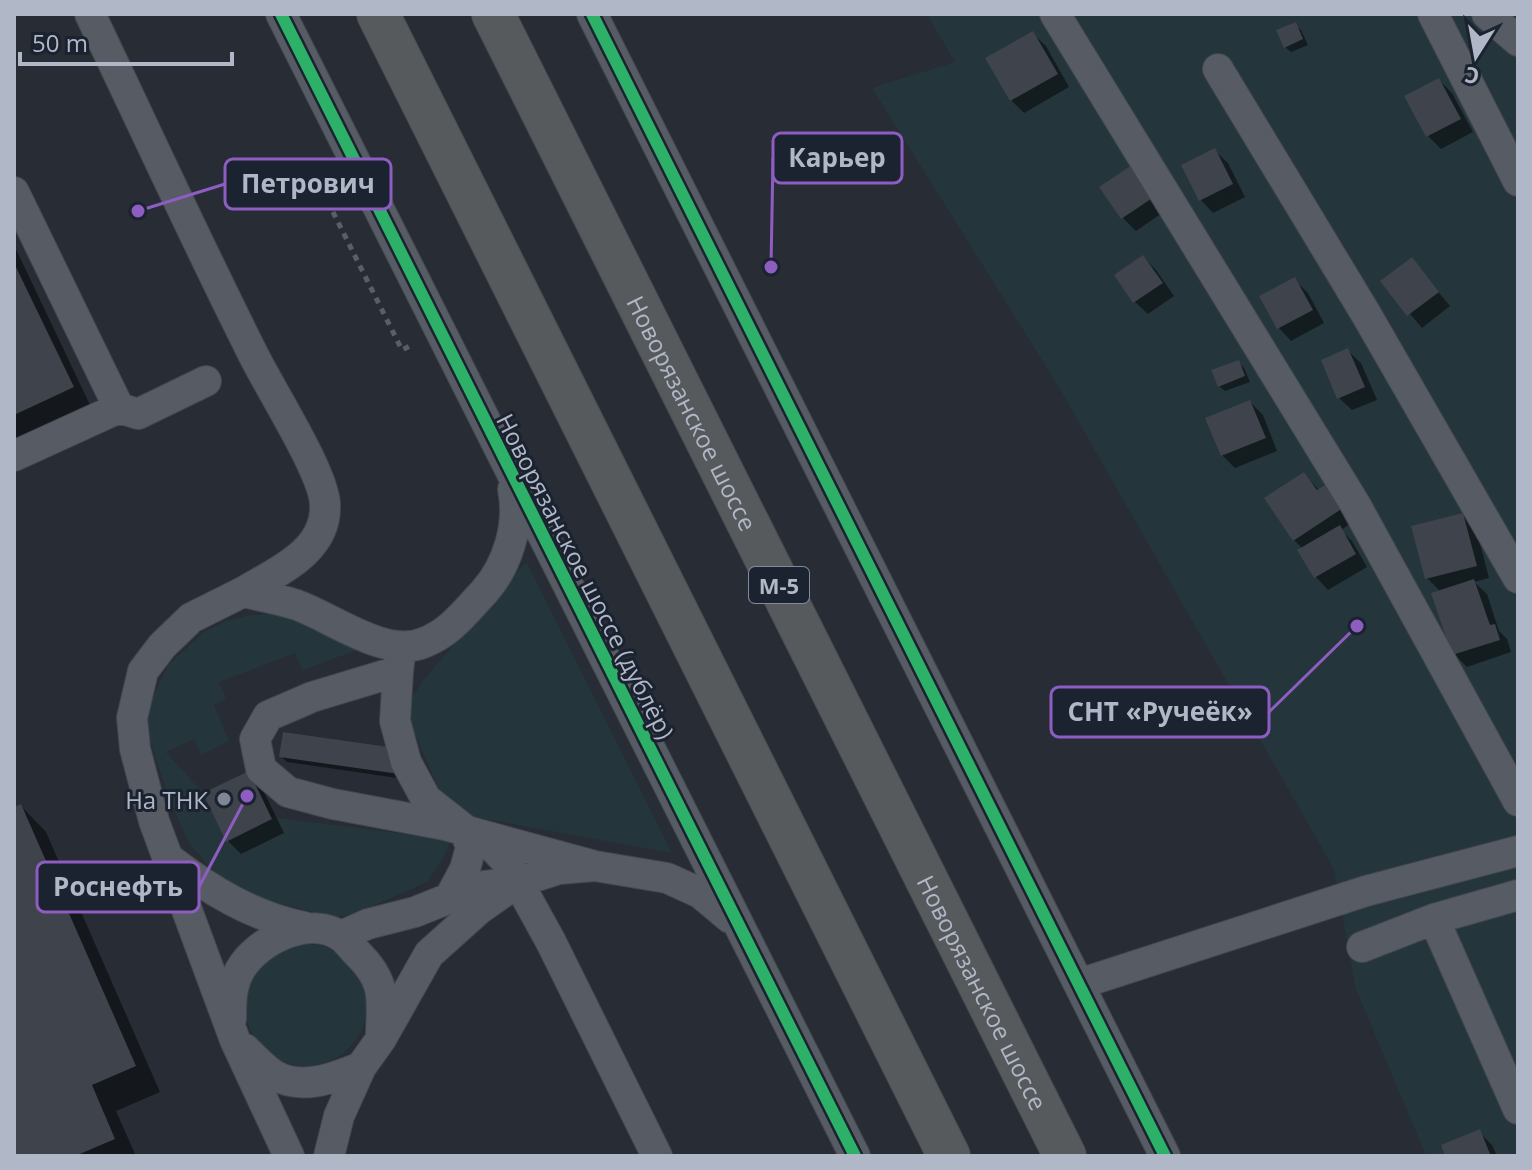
<svg xmlns="http://www.w3.org/2000/svg" width="1532" height="1170" font-family="'Open Sans',sans-serif">
<rect width="100%" height="100%" fill="#272c35"/>
<path fill="#24363b" d="M927,14h591v1142h-92l-70,-167 -22,-120 -277,-485 -185,-296 83,-26z
M527,563l145,290 -198,-36 -23,-10 -14,-22 -30,-70 2,-13 13,-20 93,-110z
M287,612l69,35 -1,4 -53,19 -7,-17 -76,29 7,17 -12,6 15,36 -28,14 -7,-16 -28,13 37,41 23,49 45,-22 -8,-4 188,24 -8,19 -16,23 -75,33 -22,2 -82,-23 -36,-24 -23,-27 -17,-38 -25,-72 4,-32 17,-36 36,-33 22,-11 20,-5z
M245 1005a61 61 0 1 1 122 0a61 61 0 1 1-122 0Z"/>
<path fill="#0007" d="M1295,24l6,6 7,15 -17,7 -6,-5z
M1033,34l13,12 23,41 -45,26 -13,-13z
M1439,80l13,13 21,39 -32,17 -13,-13 -21,-39z
M1215,151l13,12 17,34 -32,16 -12,-13z
M1132,167l33,44 -29,20 -13,-13 -21,-31z
M14,245l77,162 -77,36z
M1143,257l13,13 18,26 -26,18 -13,-12z
M1412,260l38,46 -28,22 -39,-46z
M1295,280l13,13 16,30 -33,18 -12,-13z
M1348,351l13,12 16,37 -25,10 -13,-12z
M1238,362l6,6 6,14 -25,9 -6,-5z
M1250,402l13,13 14,36 -42,17 -13,-13z
M1304,474l16,17 37,28 -16,11 11,11 15,26 -39,23 -12,-13 -13,-28 -9,-9z
M1463,515l13,13 13,50 -15,4 13,12 12,37 8,8 4,13 -44,15 -13,-13 -13,-62 -14,-14z
M416,753l6,6 -4,22 -131,-19 -6,-6z
M248,774l13,12 23,47 -43,21 -13,-13z
M21,806l25,26 114,260 -44,19 20,45h-122v-347z
M1479,1132l13,13 5,11h-49l-4,-9z"/>
<path fill="#3f434b" d="M1296,22l7,17 -19,9 -8,-18z
M1033,31l25,43 -48,27 -25,-43z
M1439,78l22,41 -35,18 -22,-41z
M1215,148l18,36 -34,17 -18,-36z
M1132,165l22,32 -33,22 -22,-32z
M1143,255l20,28 -30,20 -19,-28z
M1412,257l27,35 -32,24 -27,-35z
M14,263l60,124 -60,28z
M1295,277l18,33 -36,19 -18,-33z
M1348,348l17,39 -28,12 -16,-39z
M1239,360l6,16 -27,11 -7,-17z
M1250,400l16,38 -45,18 -16,-38z
M1304,472l13,18 13,-8 16,24 -53,35 -29,-43z
M1463,513l14,53 -52,13 -14,-53z
M1340,525l16,29 -42,24 -17,-28z
M1474,579l16,46 5,-1 5,16 -48,15 -21,-62z
M283,732l134,19 -4,25 -134,-19z
M249,771l23,48 -46,23 -23,-49z
M21,804l115,262 -44,19 23,54 -40,17h-61v-349z
M1480,1129l10,25 -45,2 -4,-11z"/>
<g fill="none" stroke-linecap="round" stroke-linejoin="round">
<g stroke="#43474e" stroke-width="32">
<path id="minor" d="M90,14c55,115 108,231 165,344 16,32 70,117 70,147 2,47 -49,67 -82,87
M281,14l574,1142
M592,14l573,1142
M1055,14l300,490 163,297
M1433,14l85,167
M1487,14l31,27
M1218,69l148,245 152,264
M14,192l105,216 19,6 68,-33
M14,456l105,-48
M401,648l-3,23 -86,26 -44,19 -13,23 6,30 27,23 45,12 112,21 150,41
M398,671l-3,50 11,41 20,37 38,30 28,17 15,16 44,80 106,214
M169,859c42,32 83,57 135,68
M450,897l15,-28 6,-22 -7,-18
M1434,919l84,190
M341,936l27,-12 47,-12 62,-25 41,-5 41,-13 36,-3 72,12 33,15 30,25
M1362,947l72,-28 84,-24
M1079,984l287,-93 152,-40
M231,1019c0,-18 0,-33 9,-49 17,-30 70,-56 102,-33 6,5 11,12 17,18 9,9 16,18 20,30 5,15 2,35 2,50
M245,1049c9,9 19,20 29,26 28,16 60,3 87,-8
M289,1156l-54,-116 -81,-219 -19,-72 -3,-31 11,-47 19,-25 29,-28 52,-26c17,4 36,7 54,13 36,13 88,53 126,38 27,-10 42,-31 61,-51 24,-27 36,-67 29,-103
M329,1156l10,-40 22,-49 20,-28 48,-85 49,-44 37,-26"/>
</g>
<g stroke="#444851" stroke-width="44">
<g id="highway">
<path d="M378,14l571,1142"/>
<path id="s1" d="M493,14l572,1142"/>
</g>
</g>
<path stroke="#5a5f67" stroke-width="5" stroke-dasharray="6 6" stroke-linecap="butt" d="M333,212l69,138 12,-6"/>
<use href="#minor" stroke="#575b63" stroke-width="30"/>
<use href="#highway" stroke="#575a5d" stroke-width="42"/>
<g stroke="#1b2230" stroke-width="17">
<path id="cycleway" d="M281,14l574,1142
M592,14l573,1142"/>
</g>
<use href="#cycleway" stroke="#2db169" stroke-width="12"/>
</g>
<circle fill="#808694" stroke="#1b2230" stroke-width="3" cx="224" cy="799" r="8"/>
<g text-anchor="middle" dominant-baseline="central" stroke-width="6" stroke-linejoin="round" paint-order="stroke">
<rect fill="#1b2230" stroke="#838a9a" stroke-width="2" x="749" y="567" width="60" height="36" rx="6"/>
<g font-size="22" font-weight="bold" fill="#b0b7c7">
<text x="779" y="585">М-5</text>
</g>
<g font-size="24" fill="#b0b7c7" stroke="#1b2230">
<text stroke="none"><textPath href="#s1" startOffset="446">Новорязанское шоссе</textPath></text>
<text transform="translate(586 576) rotate(63)">Новорязанское шоссе (дублёр)</text>
<text stroke="none"><textPath href="#s1" startOffset="1094">Новорязанское шоссе</textPath></text>
</g>
<g font-size="24" fill="#b0b7c7" stroke="#1b2230" text-anchor="end">
<text x="208" y="799">На ТНК</text>
</g>
</g>
<path fill="none" stroke="#8e5dc2" stroke-width="3" d="M771 267L773 158M138 211L225 184M1357 626L1269 712M247 796L199 887"/>
<g fill="#8e5dc2" stroke="#1b2230" stroke-width="3">
<circle cx="771" cy="267" r="8"/>
<circle cx="138" cy="211" r="8"/>
<circle cx="1357" cy="626" r="8"/>
<circle cx="247" cy="796" r="8"/>
</g>
<g fill="#1b2230" stroke="#8e5dc2" stroke-width="3">
<rect x="773" y="133" width="129" height="50" rx="8"/>
<rect x="225" y="159" width="166" height="50" rx="8"/>
<rect x="1051" y="687" width="218" height="50" rx="8"/>
<rect x="37" y="862" width="162" height="50" rx="8"/>
</g>
<g font-size="26" text-anchor="middle" font-weight="bold" fill="#b0b7c7">
<text x="837" y="167">Карьер</text>
<text x="308" y="193">Петрович</text>
<text x="1160" y="721">СНТ «Ручеёк»</text>
<text x="118" y="896">Роснефть</text>
</g>
<rect width="1532" height="1170" fill="none" stroke="#b0b7c7" stroke-width="32"/>
<g transform="translate(1476 56) rotate(191)" stroke="#1b2230" stroke-width="6" paint-order="stroke">
<path d="M0-6L14 30L0 20L-14 30Z" fill="#b0b7c7"/>
<text y="-12" font-size="22" font-weight="bold" text-anchor="middle" fill="#b0b7c7">С</text>
</g>
<path d="M20 52v12h212v-12" fill="none" stroke="#b0b7c7" stroke-width="4"/>
<text x="32" y="52" font-size="24" fill="#b0b7c7" stroke="#1b2230" stroke-width="6" paint-order="stroke">50 m</text>
</svg>
